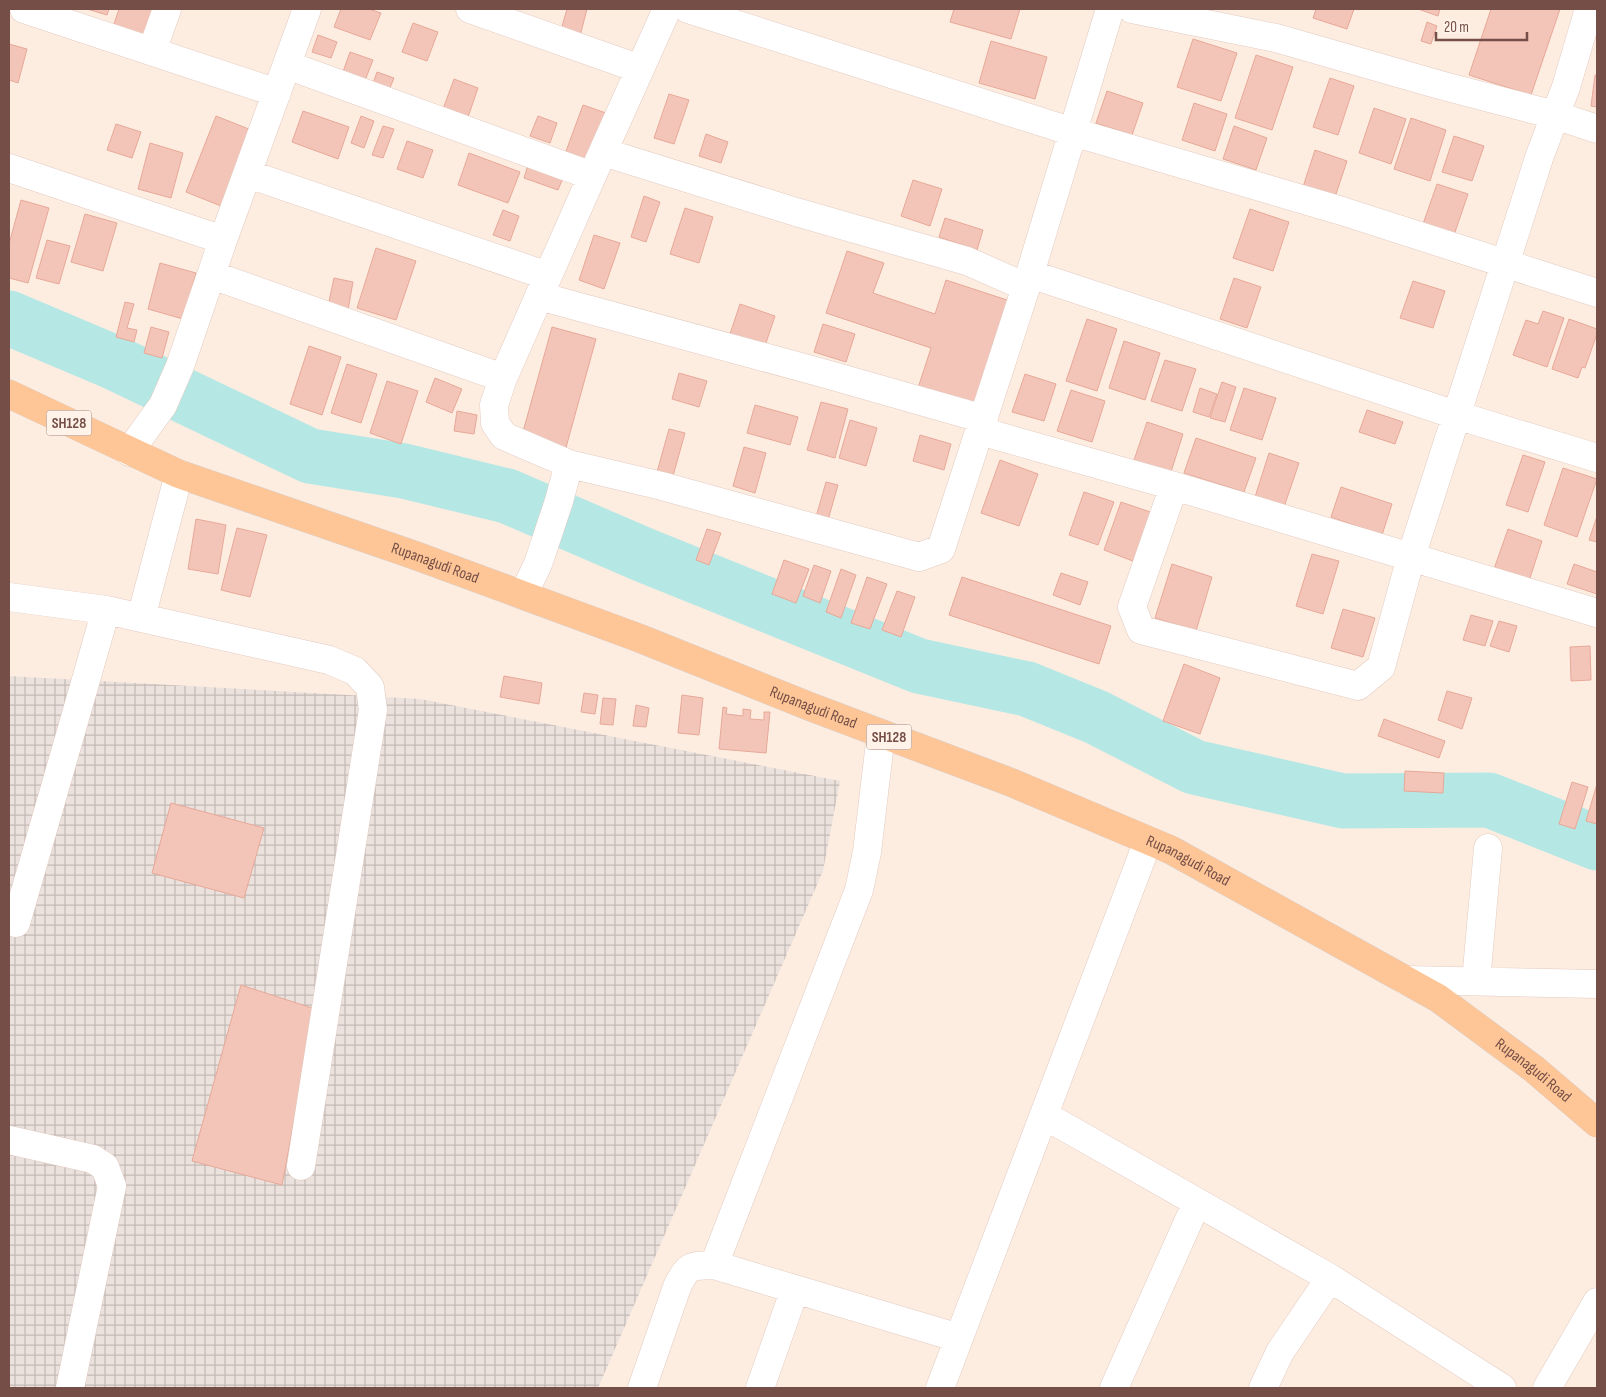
<svg xmlns="http://www.w3.org/2000/svg" width="1606" height="1397" font-family="'Sofia Sans Condensed',sans-serif">
<defs>
<pattern id="industrial-grid" width="8" height="8" patternUnits="userSpaceOnUse" patternTransform="scale(1.25)"><rect width="8" height="8" fill="#ebe1dd"/><path d="M0 4h8M4 0v8" fill="none" stroke="#c3b9b5"/></pattern>
</defs>
<rect width="100%" height="100%" fill="#fdede1"/>
<path fill="url(#industrial-grid)" d="M9,676l411,23 420,82 -17,90 -225,517h-589z"/>
<g fill="none" stroke-linecap="round" stroke-linejoin="round">
<path stroke="#b5e7e5" stroke-width="55" d="M9,318l104,44 197,94 94,15 103,25 137,59 275,111 108,23 69,28 98,50 149,34 146,-1 108,43"/>
</g>
<path fill="#f3c5b8" stroke="#e7a898" d="M87,9h22l-2,6z
M119,9h34l-8,30 -33,-9z
M341,9h28l12,4 -11,27 -36,-13z
M567,9h20l-7,27 -19,-6z
M954,9h66l-9,30 -61,-17z
M1316,9h38l-7,20 -34,-11z
M1418,9h22l-2,7z
M1491,9h69l-29,86 -62,-20z
M1427,22l10,4 -6,18 -10,-3z
M413,23l25,9 -11,29 -25,-9z
M318,35l19,7 -6,16 -19,-6z
M1193,39l44,14 -16,48 -44,-14z
M991,41l56,16 -12,42 -56,-16z
M9,44l18,5 -9,34 -9,-3z
M350,52l23,8 -11,28 -22,-8z
M1256,55l37,12 -21,63 -37,-12z
M377,72l17,6 -7,17 -16,-6z
M1595,75h2v32l-6,-1z
M1330,78l24,8 -16,49 -25,-8z
M454,79l24,9 -10,29 -25,-8z
M1107,91l36,12 -11,32 -36,-12z
M669,94l20,6 -15,44 -20,-6z
M1194,103l33,11 -12,37 -33,-11z
M583,105l23,8 -18,49 -23,-8z
M1374,108l32,11 -15,45 -32,-11z
M303,111l46,16 -11,32 -46,-17z
M216,116l35,14 -30,76 -35,-14z
M361,116l13,5 -10,27 -13,-5z
M538,116l19,7 -7,20 -20,-7z
M1411,118l35,12 -16,51 -36,-12z
M116,124l25,8 -9,26 -25,-8z
M383,126l11,3 -11,29 -11,-3z
M1234,126l33,12 -11,32 -33,-11z
M706,134l22,8 -7,21 -22,-7z
M1454,136l30,10 -12,35 -30,-9z
M407,141l26,9 -10,28 -26,-9z
M150,143l33,10 -12,45 -33,-9z
M1315,150l32,11 -13,39 -32,-10z
M469,153l51,19 -12,31 -50,-18z
M528,165l35,13 -5,12 -34,-12z
M913,180l29,9 -12,37 -29,-10z
M1437,184l31,10 -14,41 -31,-11z
M644,196l16,6 -14,40 -15,-5z
M21,200l28,8 -21,75 -19,-5v-34z
M685,208l28,9 -14,46 -29,-9z
M1250,209l39,13 -16,49 -40,-13z
M503,210l16,6 -9,25 -17,-6z
M85,214l32,9 -14,48 -32,-9z
M945,218l38,12 -6,20 -38,-13z
M594,235l26,8 -16,46 -25,-9z
M47,240l23,6 -11,38 -23,-6z
M376,248l40,13 -20,59 -39,-12z
M847,251l37,12 -11,30 62,21 11,-34 64,21 -36,106 -56,-19 13,-40 -105,-35z
M160,263l36,10 -13,46 -35,-10z
M334,278l19,4 -5,28 -20,-4z
M1234,278l27,9 -14,41 -27,-9z
M1413,281l32,10 -12,37 -33,-10z
M125,302l9,2 -7,24 10,2 -3,12 -18,-5z
M740,304l35,12 -10,30 -35,-12z
M1543,311l21,7 -17,49 -34,-12 13,-35 12,4z
M1087,319l30,10 -20,62 -31,-10z
M1569,319l28,10v5l-12,34 -3,-1 -4,11 -26,-9z
M823,324l32,10 -9,28 -32,-10z
M151,327l18,5 -7,26 -18,-5z
M552,327l44,12 -31,112 -44,-12z
M1124,341l36,12 -15,47 -36,-12z
M309,346l32,11 -19,58 -32,-11z
M1165,360l31,9 -14,42 -31,-10z
M347,364l30,10 -16,49 -30,-10z
M679,373l28,8 -8,26 -27,-8z
M1025,374l31,10 -12,37 -32,-9z
M435,378l27,11 -10,24 -26,-11z
M387,381l31,10 -17,53 -31,-11z
M1222,382l14,5 -11,35 -15,-4z
M1200,388l17,6 -8,23 -16,-5z
M1244,388l32,10 -14,42 -32,-10z
M1071,390l34,11 -13,41 -35,-11z
M821,402l27,7 -13,49 -28,-8z
M755,405l43,12 -8,28 -43,-12z
M1367,410l36,12 -8,22 -36,-12z
M457,411l20,4 -3,19 -20,-3z
M850,420l27,8 -11,38 -27,-8z
M1147,422l36,12 -13,41 -37,-12z
M669,429l16,4 -12,43 -16,-4z
M920,435l31,9 -7,26 -31,-9z
M1196,438l60,20 -12,34 -60,-19z
M744,447l22,6 -11,40 -22,-7z
M1269,453l30,10 -15,44 -29,-10z
M1523,455l22,7 -17,50 -22,-7z
M1000,460l38,14 -19,52 -38,-13z
M1563,468l34,11 -20,58 -33,-12z
M826,482l12,3 -10,35 -12,-3z
M1341,487l51,17 -10,31 -51,-18z
M1084,492l30,10 -16,43 -29,-10z
M1121,502l35,12 -18,49 -34,-13z
M1597,516v26l-8,-2z
M196,519l30,6 -8,49 -30,-5z
M237,528l30,7 -17,62 -29,-7z
M707,529l14,4 -12,32 -13,-5z
M1508,529l34,12 -13,40 -35,-12z
M1312,554l27,7 -16,53 -27,-8z
M784,560l25,9 -13,34 -24,-9z
M1172,564l40,13 -16,54 -41,-13z
M1574,564l23,8v22l-30,-10z
M814,565l17,6 -11,32 -17,-7z
M841,569l15,6 -15,43 -15,-6z
M1061,573l27,9 -8,23 -27,-10z
M867,577l20,7 -17,45 -19,-6z
M962,577l149,49 -12,38 -150,-49z
M897,591l18,6 -14,40 -19,-7z
M1343,609l32,9 -12,39 -32,-9z
M1471,615l22,6 -8,25 -22,-6z
M1499,621l18,5 -8,26 -19,-6z
M1590,646l1,34 -20,1 -1,-34z
M1184,664l36,14 -20,56 -37,-13z
M504,676l38,7 -3,21 -39,-7z
M1447,691l25,7 -10,31 -24,-9z
M584,693l14,2 -3,19 -14,-2z
M682,695l21,3 -4,37 -21,-2z
M603,698l13,1 -3,26 -13,-1z
M636,705l13,3 -3,19 -13,-1z
M723,707l4,1 -1,6 17,2v-7l8,1 -1,9 14,1v-8h6l-4,41 -47,-4z
M1384,719l61,22 -6,17 -61,-22z
M1405,771l39,2 -1,20 -39,-2z
M1572,782l16,5 -13,42 -16,-5z
M1597,784v40l-11,-3z
M171,803l93,25 -20,70 -92,-25z
M241,985l74,24 -33,176 -90,-24z"/>
<g fill="none" stroke-linecap="round" stroke-linejoin="round">
<g stroke="#e3cac0" stroke-width="29">
<path id="minor" d="M24,9l253,84
M470,9l170,60
M667,9l-75,167 -89,202 -9,27 1,18 9,13 65,28 93,22 257,71 22,-8 85,-262 84,-278
M688,9l385,123 269,79 255,82
M1132,9l144,29 164,47 115,30 42,14
M152,51l15,-42
M287,65l305,111
M603,152l193,60 171,49 59,26
M9,168l214,72
M248,174l300,102
M1030,274l426,141 141,43
M212,275l291,103
M539,296l287,78 158,45
M980,431l194,55 -42,121 9,23 217,56 23,-19 30,-110 129,-402 26,-68 23,-78
M129,452l34,-47 17,-39 43,-126 84,-231
M1174,486l423,127
M523,595l15,-31 21,-63 10,-37
M9,597l97,13 223,50 26,11 15,16 3,23 -72,456
M141,618l38,-144
M16,923l90,-313
M1405,980l192,4
M1476,981l12,-133
M1044,1115l286,163 172,110
M9,1140l84,19 12,8 7,19 -42,202
M714,1265l145,-375 8,-38 14,-118
M642,1388l35,-101c11,-23 14,-21 37,-22l245,73
M760,1388l35,-99
M940,1388l208,-547
M1114,1388l83,-186
M1263,1388l17,-36 50,-74
M1547,1388l50,-86"/>
</g>
<g stroke="#d8cecb" stroke-width="29">
<g id="major">
<path id="s1" d="M9,394l170,80 235,81 225,83 172,69 199,75 161,68 267,148 96,71 63,54"/>
</g>
</g>
<use href="#minor" stroke="#fff" stroke-width="28"/>
<use href="#major" stroke="#fec697" stroke-width="28"/>
</g>
<g text-anchor="middle" dominant-baseline="central" stroke-width="4" stroke-linejoin="round" paint-order="stroke">
<g fill="#fff2e8" stroke="#9e8077" stroke-width="1">
<rect x="46.5" y="410.5" width="45" height="25" rx="4"/>
<rect x="866.5" y="724.5" width="45" height="25" rx="4"/>
</g>
<g font-size="15" font-weight="bold" fill="#754f47">
<text x="69" y="423">SH128</text>
<text x="889" y="737">SH128</text>
</g>
<g font-size="16" fill="#754f47" stroke="#fff2e8">
<text stroke="none"><textPath href="#s1" startOffset="459">Rupanagudi Road</textPath></text>
<text stroke="none"><textPath href="#s1" startOffset="864">Rupanagudi Road</textPath></text>
<text stroke="none"><textPath href="#s1" startOffset="1269">Rupanagudi Road</textPath></text>
<text stroke="none"><textPath href="#s1" startOffset="1674">Rupanagudi Road</textPath></text>
</g>
</g>
<rect width="1606" height="1397" fill="none" stroke="#754f47" stroke-width="20"/>
<path d="M1436 32v8h91v-8" fill="none" stroke="#754f47" stroke-width="2.5"/>
<text x="1444" y="32" font-size="15" fill="#754f47" stroke="#fff2e8" stroke-width="4" paint-order="stroke">20 m</text>
</svg>
